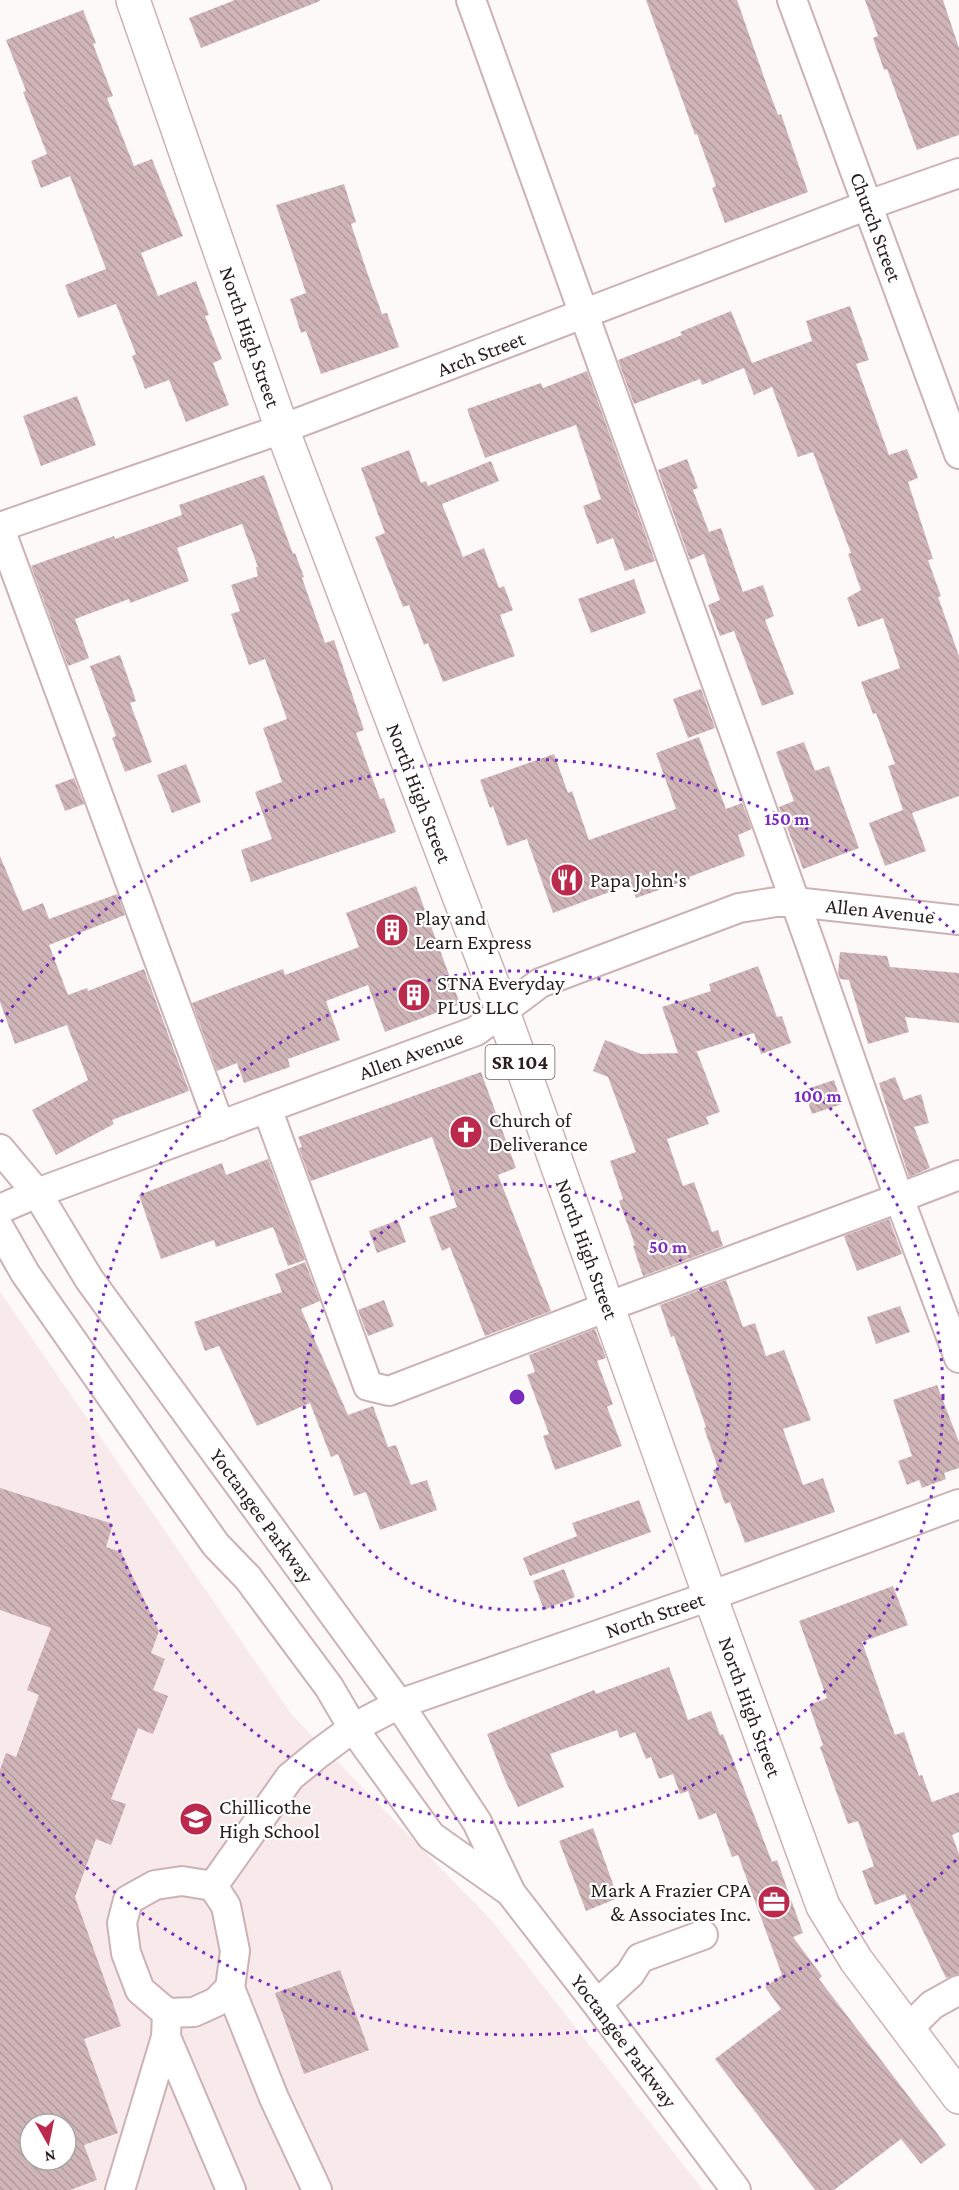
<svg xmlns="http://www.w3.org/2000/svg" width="959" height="2190" font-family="'Crimson Pro',serif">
<defs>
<pattern id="building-back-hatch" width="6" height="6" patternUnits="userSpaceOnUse" patternTransform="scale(1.5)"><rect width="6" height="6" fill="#cfb5b7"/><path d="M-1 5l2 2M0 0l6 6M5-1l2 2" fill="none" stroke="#b29b9d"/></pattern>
</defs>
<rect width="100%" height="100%" fill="#fef9f9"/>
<path fill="#f8e9ea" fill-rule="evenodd" d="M0,1292l292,423 201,207 210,268h-703zM30,2124h36v36h-36z"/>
<path fill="url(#building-back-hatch)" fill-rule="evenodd" d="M235,0h85v1l-119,47 -12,-30z
M646,0h91l29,83 12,32 3,-1 27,78 -83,31 -13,-35 4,-2 -19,-52 -2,1z
M865,0h78l16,48v87l-42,15 -30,-81 -3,1 -11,-32 5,-2z
M83,10l13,33 -3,1 20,52 -6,2 27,68 18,-7 31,77 -42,17 17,43 38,-15 13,34 -4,1 17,43 -9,4 16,42 -43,17 -17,-42 -24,9 -13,-33 4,-2 -20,-50 -38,14 -13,-33 41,-16 -36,-93 -29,12 -10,-27 16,-7 -24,-62 3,-1 -20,-51z
M344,184l12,38 -5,2 16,48 15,42 5,-1 12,34 -78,27 -15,-43 -5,2 -11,-34 16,-6 -30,-88z
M850,306l19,54 -13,4 33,91 18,-6 11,29 -10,4 25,77 -5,1 13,36 -3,1 21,59v140l-47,17 14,38 -41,15 -16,-43 34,-13 -15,-44 7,-2 -19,-51 -3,1 -12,-32 39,-14 -17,-50 -25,9 -11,-29 14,-8 -13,-36 3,-1 -38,-101 -15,5 -26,-70 -18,8 -10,-27 -42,17 -2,-6 -66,25 -16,-44 64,-25 -2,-3 51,-21 21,52 60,-22 -6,-20z
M587,371l68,190 -30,10 -12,-33 -16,6 -14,-38 18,-7 -25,-74 -91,33 -18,-49 74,-26 2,5z
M77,396l19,49 -55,21 -18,-50z
M409,450l12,33 5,-2 2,5 63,-25 8,20 -57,23 21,53 21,-9 15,40 5,-2 9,24 -13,5 15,41 -72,26 -15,-39 -4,2 -15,-40 -6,2 -28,-70 10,-4 -24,-65z
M687,459l11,29 -5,2 16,42 12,-4 22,64 20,-7 11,31 -9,4 29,74 -32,12 -28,-75 -14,5 -12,-31 12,-5 -16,-46 -14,6 -32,-90z
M264,475l29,79 2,-1 9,24 -2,1 23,65 9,-3 30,90 -8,3 24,66 4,-1 12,34 -145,50 -10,-32 31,-11 -17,-47 27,-10 -19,-54 24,-9 -22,-60 -16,6 -18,-51 9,-3 -9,-26 27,-9 -2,-9h2l-16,-43 -65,24 12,33 -59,22 -1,-4 -54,20 14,39 -21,8 -37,-100 83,-30 1,3 67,-24 -3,-10z
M634,579l12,34 -55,20 -13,-34z
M120,655l16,46 -6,2 22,59 -27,10 -13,-34 4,-2 -26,-70z
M701,689l14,39 -27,10 -15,-39z
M699,737l27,72 16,-6 10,26 -14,6 7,21 -56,21 1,2 -54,19 -5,-14 -78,29 -26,-74 -20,7 -14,-40 -3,2 -10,-28 74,-26 14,39 4,-2 17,49 87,-31 -20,-56z
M804,742l11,29 14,-5 30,82 -56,21 -24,-62 15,-6 -18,-49z
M186,764l15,38 -29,11 -15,-38z
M74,778l10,26 -19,7 -10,-26z
M0,856l23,55 20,-8 6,16 68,-25 8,21 -76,30 19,50 19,-7 1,3 56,-22 45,122 -77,29 2,4 -58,31 -24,-45 56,-30 -21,-55 -52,19 -15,-42z
M416,886l44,118 -75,28 -17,-47 -42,16 14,39 -52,19 2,8 -46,16 -7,-20 -20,8 -25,-68 91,-34 2,6 74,-28 -13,-34z
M840,952l47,4 3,11 69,6v50l-54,-6 4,15 -41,12 -19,-64 -9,-1 -2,-7z
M758,966l19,51 5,-1 9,27 -30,11 -7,-21 -59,19h2l23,60 -14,5 3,7 -42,15 16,47 11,-4 18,50 6,-2 5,16 -80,30 -10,-30 2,-1 -16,-44 4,-2 -13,-38 26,-9 -28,-75 -15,-6 12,-31 36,14 37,-1 -16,-46 49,-16 -2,-7z
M481,1072l35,96 -18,7 53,136 -66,25 -35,-89 -8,4 -13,-34 28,-10 -25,-70 -121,44 -12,-33 3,-1 -4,-10z
M895,1077l9,23 17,-6 8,29 -15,4 16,41 -21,9 -30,-94z
M834,1080l8,24 -30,10 -8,-24z
M268,1159l37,101 -17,6 -15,-39 -57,20 -2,-7 -53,19 -22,-64 83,-32 4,12z
M889,1219l13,35 -45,17 -13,-35z
M398,1220l8,22 -29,11 -8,-22z
M305,1262l15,39 -19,8 47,106 25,-9 15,41 8,-2 15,40 16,-5 10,30 -57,20 -14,-38 -12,4 -16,-42 -7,3 -21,-54 -53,23 -38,-80 -14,5 -11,-29 88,-30 -7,-18z
M726,1280l17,47 12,-4 11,33 18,-6 27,70 -28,9 20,56 20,-7 12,34 -90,31 -15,-41 -5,2 -12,-34 5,-2 -14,-40 2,-1 -32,-91 -3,1 -11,-32z
M384,1300l10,26 -26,10 -10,-26z
M900,1306l10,26 -34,12 -9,-27z
M595,1329l11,29 -9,3 16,43 -6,3 15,39 -67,24 -12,-34 6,-2 -22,-59 8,-3 -6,-17z
M937,1385l22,57v26l-15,5 2,6 -24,9 -3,-8 -12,5 -9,-24 14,-5 -19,-56z
M0,1488l113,36 -7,23 15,5 38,79 -8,22 14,6 -12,31 15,6 -15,38 -15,-6 -27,71 15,5 -15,41 -15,-6 -21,58 46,129 -37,13 34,94 -34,12 13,35 -27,10h-70v-420l6,-17 10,4 23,-62 -12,-5 24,-62 -51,-18zM30,2124h36v36h-36z
M639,1500l12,32 -121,44 -7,-18 54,-22 -5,-13z
M564,1569l11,28 -31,13 -11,-29z
M893,1586l15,39 -46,17 33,93 9,-3 15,44 3,-1 10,27 27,-10v40l-7,3 7,19v120l-13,4 -41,-84 -30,11 -13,-34 12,-5 -16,-45 -10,3 -28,-77 3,-2 -14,-40 18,-7 -28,-77z
M669,1667l19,53 23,-9 9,24 3,-1 49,128 5,-2 26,73 -10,4 29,39 -3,3 127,166 -25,19 -20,-25 -67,51h-19l-100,-131 66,-50 -16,-22 17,-12 -44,-120 -6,2 -16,-44 -17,7 -11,-29 -8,3 -7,-20 -14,5 -8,-22 -5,2 -11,-27 -15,6 -3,-8 -67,24 14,33 -46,20 -13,-27 -18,-46 107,-44 2,4z
M593,1828l25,70 -32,13 -27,-70z
M340,1970l29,80 -65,24 -29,-81z"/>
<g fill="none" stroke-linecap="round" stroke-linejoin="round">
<g stroke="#ccb2b4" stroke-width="32">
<path id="minor" d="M792,0l167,454
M0,527l282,-98 586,-224 91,-32
M0,529l220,597
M267,1108l101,278 21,5 218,-84 292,-109 -89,-255 -339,-943
M0,1149l37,44 52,86 310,425 78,118 34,71 86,111 139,186
M959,1175l-60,23 60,160
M0,1209l37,-16 439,-162 64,-48 199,-75 37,-6h19l164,18
M0,1229l25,44 142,203 49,69 32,33 81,109 24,41 78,108 78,55
M182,1881l31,5 13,20 9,45 -5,37 -14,14 -22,10 -27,1 -27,-23 -14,-37 -4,-30 6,-23 27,-15z
M213,1886l77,-109 28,-23 35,-26 46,-24 311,-108 249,-92
M230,1988l44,110 43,92
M597,2004l33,-30 10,-16 63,-23
M908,2029l24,-24 27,-15
M166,2037l65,153
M120,2190l46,-153 1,-24"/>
</g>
<g stroke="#ccb2b4" stroke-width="36">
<path id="major" d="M133,0l149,429 221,583 207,584 113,310 33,54 103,137"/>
</g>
<use href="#minor" stroke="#fff" stroke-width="28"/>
<use href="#major" stroke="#fff" stroke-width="33"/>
</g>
<g fill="none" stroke="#7b2cbf" stroke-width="3" stroke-dasharray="3 6">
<circle cx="517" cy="1397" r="213"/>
<circle cx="517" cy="1397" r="426"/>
<path d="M956 1860A638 638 0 0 1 1 1772M1 1022A638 638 0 0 1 956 934"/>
</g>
<defs>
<g id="restaurant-disc" transform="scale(1.725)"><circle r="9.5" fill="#bb2a4d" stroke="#fff"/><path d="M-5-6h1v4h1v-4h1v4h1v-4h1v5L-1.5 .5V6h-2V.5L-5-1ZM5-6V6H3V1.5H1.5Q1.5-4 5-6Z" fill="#fff"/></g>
<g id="building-disc" transform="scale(1.725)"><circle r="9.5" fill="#bb2a4d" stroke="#fff"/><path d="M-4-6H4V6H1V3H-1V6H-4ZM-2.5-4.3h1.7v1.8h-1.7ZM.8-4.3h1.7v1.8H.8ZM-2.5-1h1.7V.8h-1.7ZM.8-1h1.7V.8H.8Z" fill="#fff"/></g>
<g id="church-disc" transform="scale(1.725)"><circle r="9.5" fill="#bb2a4d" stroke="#fff"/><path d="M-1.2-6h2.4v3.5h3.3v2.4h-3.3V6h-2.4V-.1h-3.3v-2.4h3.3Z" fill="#fff"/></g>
<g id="school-disc" transform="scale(1.725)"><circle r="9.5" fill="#bb2a4d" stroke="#fff"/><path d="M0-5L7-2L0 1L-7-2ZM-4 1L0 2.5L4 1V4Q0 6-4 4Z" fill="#fff"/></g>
<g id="office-disc" transform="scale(1.725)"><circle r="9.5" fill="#bb2a4d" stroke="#fff"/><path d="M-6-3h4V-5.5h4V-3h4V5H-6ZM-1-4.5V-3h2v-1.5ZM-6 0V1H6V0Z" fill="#fff"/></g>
</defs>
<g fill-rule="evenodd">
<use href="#restaurant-disc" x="567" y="880"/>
<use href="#building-disc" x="392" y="930"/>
<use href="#building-disc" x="414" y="995"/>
<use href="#church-disc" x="466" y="1132"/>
<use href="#school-disc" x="196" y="1819"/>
<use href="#office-disc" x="774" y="1902"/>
</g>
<g text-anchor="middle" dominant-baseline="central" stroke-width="4.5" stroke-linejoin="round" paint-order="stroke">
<rect fill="#fff" stroke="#686262" stroke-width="1.5" x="485.5" y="1045" width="69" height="34" rx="4.5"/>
<g font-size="20" font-weight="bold" fill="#281e1f">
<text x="520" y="1062">SR 104</text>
</g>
<g font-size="21" fill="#281e1f" stroke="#fff">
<text transform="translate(876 227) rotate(70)">Church Street</text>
<text transform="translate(250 337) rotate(71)">North High Street</text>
<text transform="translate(481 354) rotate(-21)">Arch Street</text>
<text transform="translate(419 793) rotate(69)">North High Street</text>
<text transform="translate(880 911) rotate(6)">Allen Avenue</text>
<text transform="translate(411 1055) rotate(-20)">Allen Avenue</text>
<text transform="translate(587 1249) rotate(70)">North High Street</text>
<text transform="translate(262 1516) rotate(54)">Yoctangee Parkway</text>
<text transform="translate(655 1615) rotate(-19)">North Street</text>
<text transform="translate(750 1707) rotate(70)">North High Street</text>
<text transform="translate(624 2041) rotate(53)">Yoctangee Parkway</text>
</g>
<g font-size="21" fill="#281e1f" stroke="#fff" text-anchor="start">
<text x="590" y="880">Papa John's</text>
<text x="415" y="918">Play and<tspan x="415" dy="24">Learn Express</tspan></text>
<text x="437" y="983">STNA Everyday<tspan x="437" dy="24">PLUS LLC</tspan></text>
<text x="489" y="1120">Church of<tspan x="489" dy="24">Deliverance</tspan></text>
<text x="219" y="1807">Chillicothe<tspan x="219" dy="24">High School</tspan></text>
<text x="751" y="1890" text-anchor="end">Mark A Frazier CPA<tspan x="751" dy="24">&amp; Associates Inc.</tspan></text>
</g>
</g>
<circle cx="517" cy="1397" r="9" fill="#7b2cbf" stroke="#fff" stroke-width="3"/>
<g font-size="18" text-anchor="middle" font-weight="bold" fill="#7b2cbf" stroke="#fff" stroke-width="4.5" stroke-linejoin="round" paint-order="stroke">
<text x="787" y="825">150 m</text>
<text x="818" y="1102">100 m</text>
<text x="668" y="1253">50 m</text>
</g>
<g transform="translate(48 2142) rotate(171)"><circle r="28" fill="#ffffff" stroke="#a9a5a5" stroke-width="1.5"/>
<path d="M0-4.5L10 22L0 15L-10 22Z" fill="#bb2a4d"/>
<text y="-9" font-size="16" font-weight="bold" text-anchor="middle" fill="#281e1f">N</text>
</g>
</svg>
